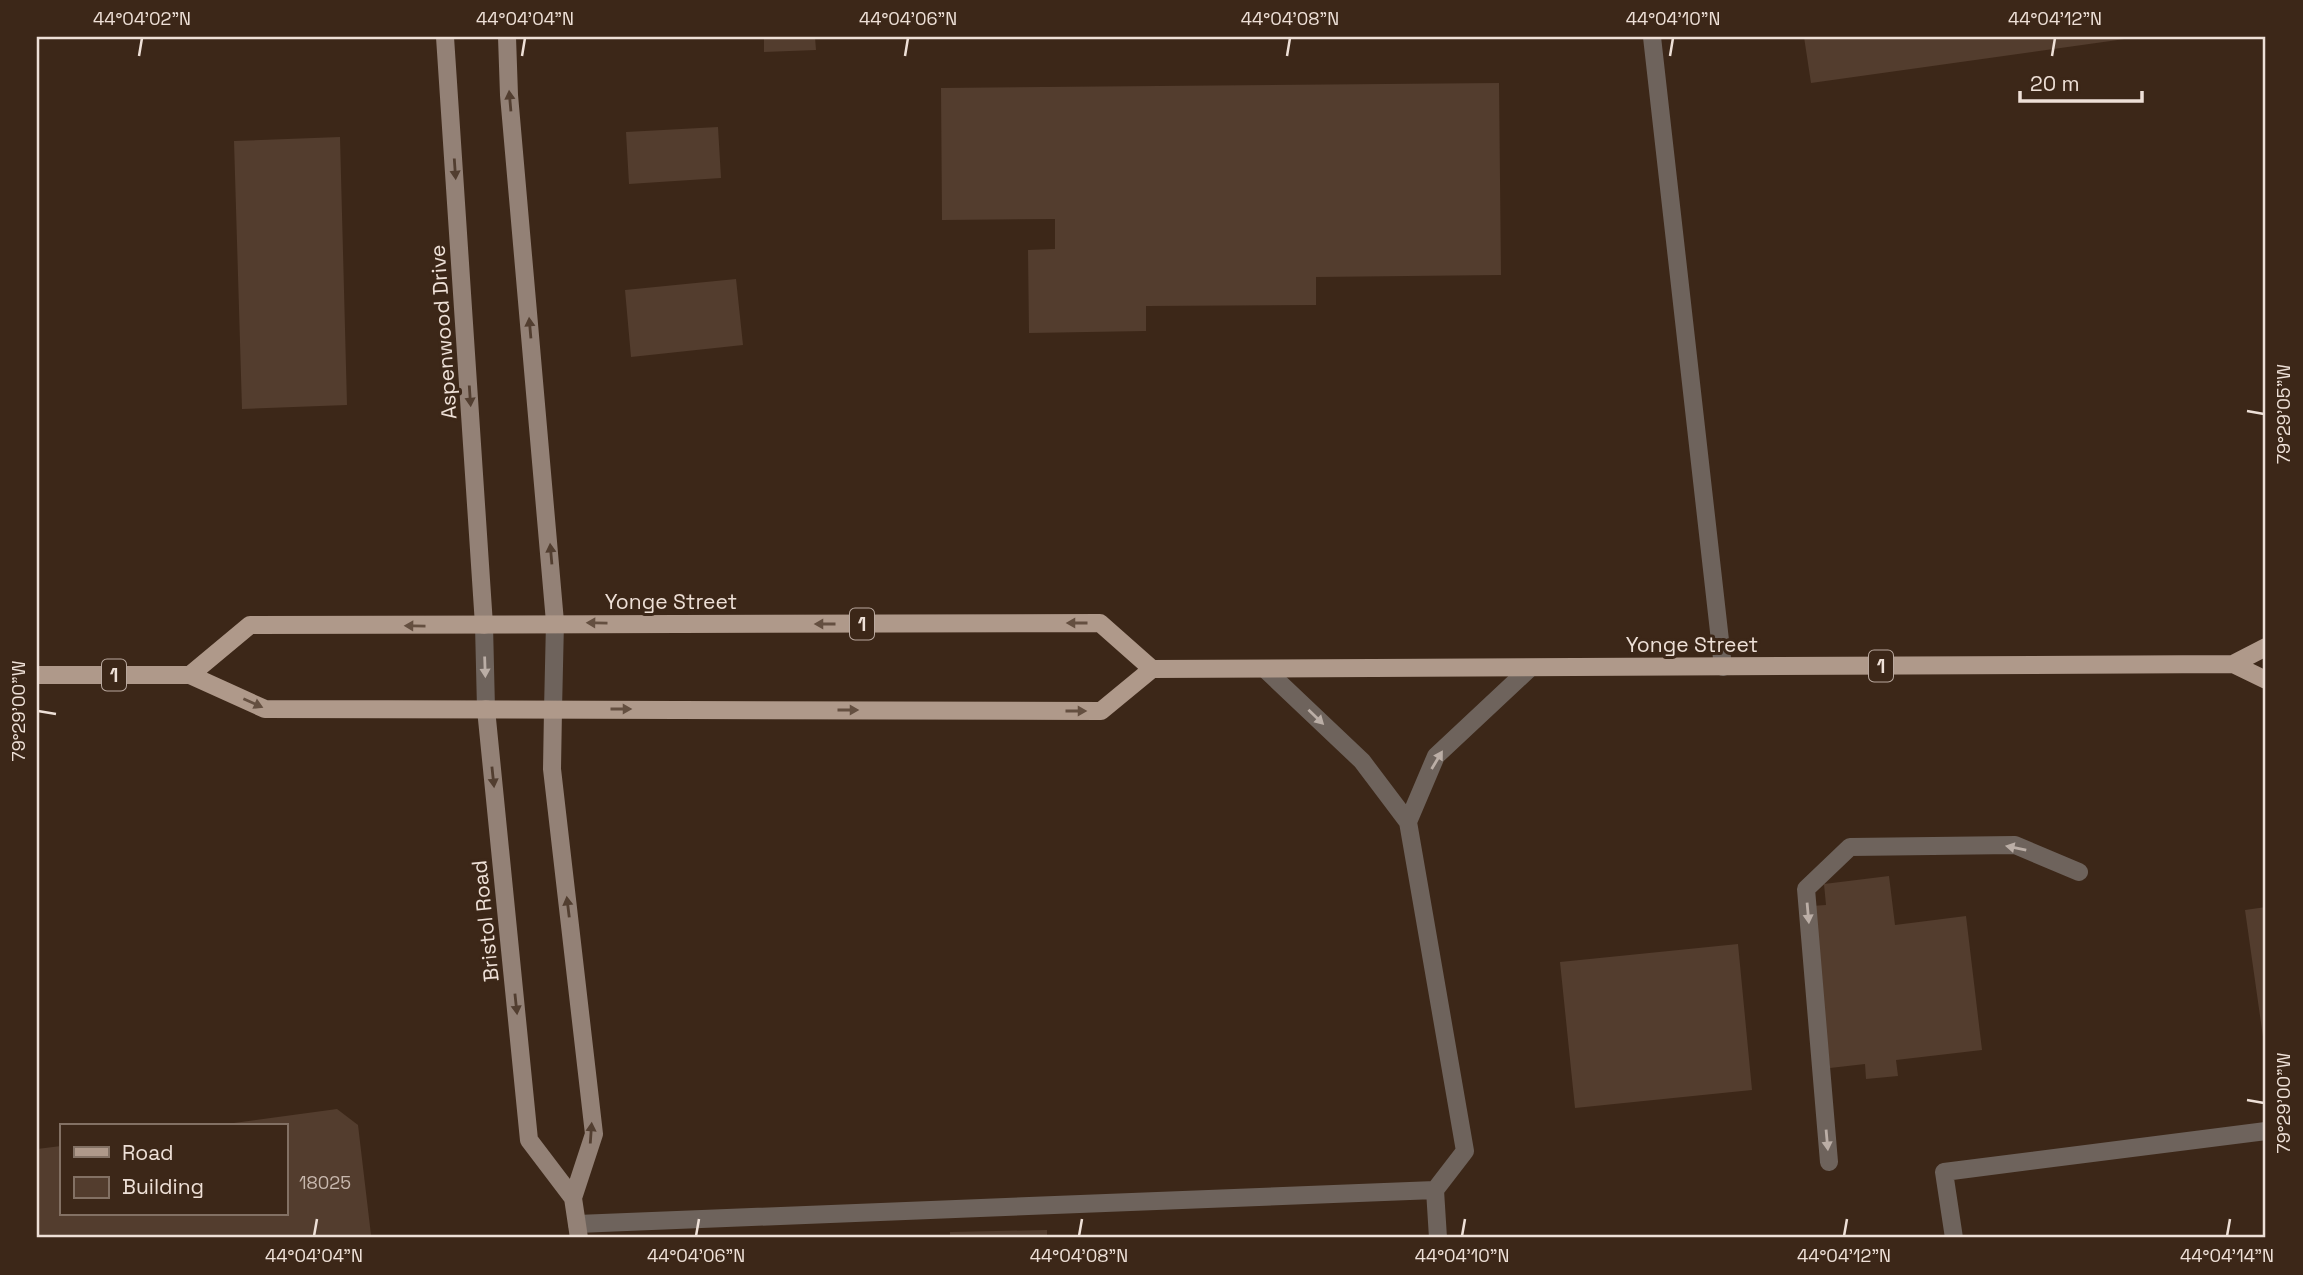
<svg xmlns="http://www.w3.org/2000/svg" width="2303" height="1275" font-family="'Space Grotesk',sans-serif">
<rect width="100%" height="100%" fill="#3c2718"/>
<path fill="#533d2e" d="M764,37h51l1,13 -52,2z
M1804,37h328v1l-321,45z
M1499,83l2,192 -185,2v28l-170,1v25l-117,2 -1,-83 27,-1v-30l-113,1 -1,-132z
M718,127l3,51 -92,6 -3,-52z
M340,137l7,268 -105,4 -8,-268z
M736,279l7,66 -112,12 -6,-67z
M1889,876l6,49 71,-9 16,134 -86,10 2,16 -32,3 -1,-15 -35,4 -19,-162 15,-1 -2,-21z
M2266,907v144h-1l-20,-141z
M1738,944l14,146 -177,18 -15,-146z
M337,1109l21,16 13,110 -2,3h-332v-89l24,-3v68h224v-88l-66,-1z
M1047,1230v8h-97v-6z"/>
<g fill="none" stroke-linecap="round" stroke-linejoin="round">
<path stroke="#6e635c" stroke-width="18" d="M1652,37l71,630
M1408,822l28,-66 94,-88
M1829,1162l-23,-273 44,-42 165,-2 64,27
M1435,1190l3,48
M577,1224l858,-34 30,-39 -57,-329 -46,-61 -96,-91
M1954,1238l-10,-66 322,-41"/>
<path stroke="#6e635c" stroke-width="18" d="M484,625l2,84
M553,710l2,-88"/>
<path stroke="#938176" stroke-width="18" d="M445,37l39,588
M507,37l2,58 46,527
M486,709l43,431 44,58
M553,710l-1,59 42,365 -21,64 6,40"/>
<path stroke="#af998a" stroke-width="18" d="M2233,664l33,-17
M37,675h153l75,34 836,2 51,-42 1081,-5 33,16
M190,675l60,-50 850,-2 52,46"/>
</g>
<defs><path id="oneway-solid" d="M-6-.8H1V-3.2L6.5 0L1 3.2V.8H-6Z" transform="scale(1.75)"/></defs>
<g fill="#523e30">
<use href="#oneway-solid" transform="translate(510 101) rotate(-95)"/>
<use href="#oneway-solid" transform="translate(455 169) rotate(86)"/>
<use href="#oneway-solid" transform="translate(530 328) rotate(-95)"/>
<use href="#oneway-solid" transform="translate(470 396) rotate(86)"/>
<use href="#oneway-solid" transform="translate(551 554) rotate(-95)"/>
<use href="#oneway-solid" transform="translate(493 777) rotate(84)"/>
<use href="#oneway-solid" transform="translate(568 907) rotate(-97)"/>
<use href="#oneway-solid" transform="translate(516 1004) rotate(84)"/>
<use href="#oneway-solid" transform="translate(591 1133) rotate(-86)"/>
</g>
<g fill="#644f40">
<use href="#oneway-solid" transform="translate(597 623) rotate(-179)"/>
<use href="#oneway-solid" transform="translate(1077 623) rotate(180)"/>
<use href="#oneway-solid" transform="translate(825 624) rotate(180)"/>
<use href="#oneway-solid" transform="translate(415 626) rotate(-179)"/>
<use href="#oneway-solid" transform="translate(253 703) rotate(24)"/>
<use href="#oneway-solid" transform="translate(621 709)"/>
<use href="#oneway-solid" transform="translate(848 710)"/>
<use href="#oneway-solid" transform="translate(1076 711)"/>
</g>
<g fill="#bbaea6">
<use href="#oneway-solid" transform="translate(485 667) rotate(88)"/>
<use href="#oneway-solid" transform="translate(1316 717) rotate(44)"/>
<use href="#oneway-solid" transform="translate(1437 760) rotate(-59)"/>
<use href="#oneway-solid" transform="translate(2016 848) rotate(-168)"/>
<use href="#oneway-solid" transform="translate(1808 913) rotate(85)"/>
<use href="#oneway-solid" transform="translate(1827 1140) rotate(85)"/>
</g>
<path fill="none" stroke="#eee0d7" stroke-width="2.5" d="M139,56l3,-18M522,56l3,-18M905,56l3,-18M1287,56l3,-18M1670,56l3,-18M2052,56l3,-18M2247,411l17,3M38,711l18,3M2247,1100l17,3M314,1236l3,-17M696,1236l3,-17M1079,1236l3,-17M1462,1236l3,-17M1844,1236l3,-17M2227,1236l3,-17"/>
<g text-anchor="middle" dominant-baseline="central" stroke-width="6" stroke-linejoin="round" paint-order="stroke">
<g font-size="18" fill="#c7b7ad">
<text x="325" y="1182">18025</text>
</g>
<g fill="#3c2718" stroke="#b9a89e" stroke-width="2">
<rect x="850" y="608.5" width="24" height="31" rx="5"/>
<rect x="1869" y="650.5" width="24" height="31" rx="5"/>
<rect x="102" y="659.5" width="24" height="31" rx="5"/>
</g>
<g font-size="19" font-weight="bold" fill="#eee0d7">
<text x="862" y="624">1</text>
<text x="1881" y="666">1</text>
<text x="114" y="675">1</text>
</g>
<g font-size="21" fill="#eee0d7" stroke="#3c2718">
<text transform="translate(443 332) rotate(-94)">Aspenwood Drive</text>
<text x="671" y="601">Yonge Street</text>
<text x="1692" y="644">Yonge Street</text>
<text transform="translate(485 921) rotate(-96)">Bristol Road</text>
</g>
</g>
<rect width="2303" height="1275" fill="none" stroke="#3c2718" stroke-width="77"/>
<rect x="60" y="1124" width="228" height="91" fill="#3c2718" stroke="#837164" stroke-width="2"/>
<rect x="74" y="1147" width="35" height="10" fill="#af998a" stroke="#837164" stroke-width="2"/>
<text x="122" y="1160" font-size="21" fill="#eee0d7">Road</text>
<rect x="74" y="1177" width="35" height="21" fill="#533d2e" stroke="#837164" stroke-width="2"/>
<text x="122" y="1194" font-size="21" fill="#eee0d7">Building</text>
<path d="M2020 91v10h122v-10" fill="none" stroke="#eee0d7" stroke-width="3.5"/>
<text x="2030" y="91" font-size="21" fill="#eee0d7" stroke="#3c2718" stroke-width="5" paint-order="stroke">20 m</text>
<rect x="38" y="38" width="2226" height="1198" fill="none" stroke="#eee0d7" stroke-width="2.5"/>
<g font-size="18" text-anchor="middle" fill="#eee0d7">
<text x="142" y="25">44°04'02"N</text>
<text x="525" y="25">44°04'04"N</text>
<text x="908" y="25">44°04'06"N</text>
<text x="1290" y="25">44°04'08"N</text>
<text x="1673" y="25">44°04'10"N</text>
<text x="2055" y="25">44°04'12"N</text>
<text transform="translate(2284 414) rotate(-90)" y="6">79°29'05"W</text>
<text transform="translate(19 711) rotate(-90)" y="6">79°29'00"W</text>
<text transform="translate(2284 1103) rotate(-90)" y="6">79°29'00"W</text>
<text x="314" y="1262">44°04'04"N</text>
<text x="696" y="1262">44°04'06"N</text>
<text x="1079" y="1262">44°04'08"N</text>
<text x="1462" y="1262">44°04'10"N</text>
<text x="1844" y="1262">44°04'12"N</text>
<text x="2227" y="1262">44°04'14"N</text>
</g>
</svg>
